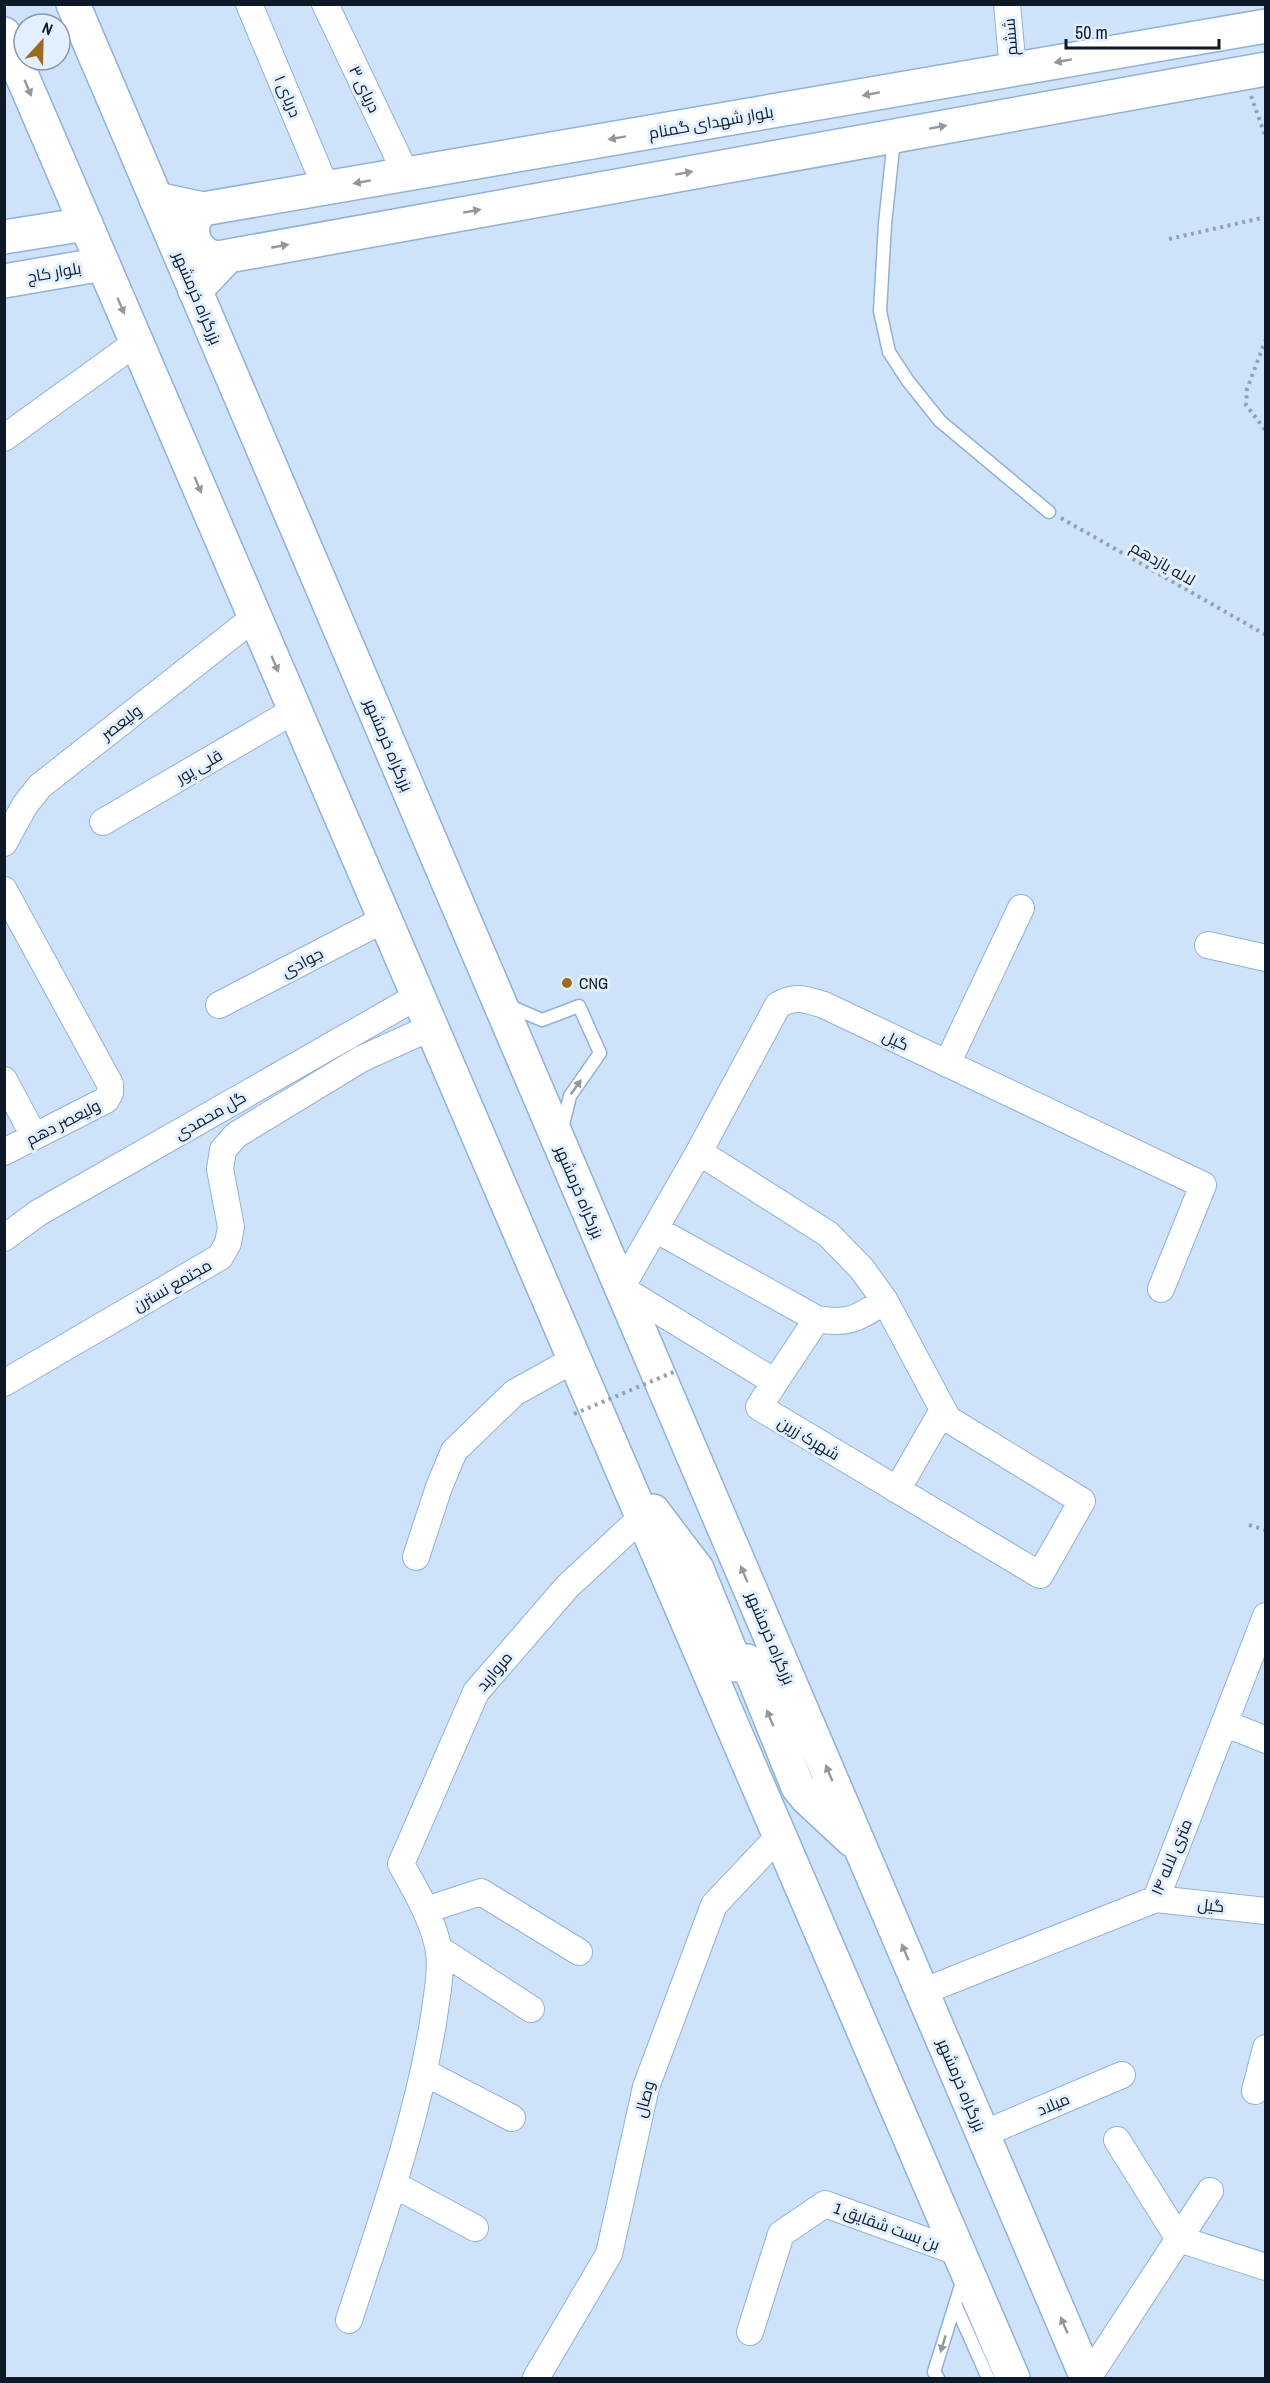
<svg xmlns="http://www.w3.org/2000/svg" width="1270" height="2383" font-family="'Archivo Narrow',Cairo,sans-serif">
<rect width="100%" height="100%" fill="#cee2fa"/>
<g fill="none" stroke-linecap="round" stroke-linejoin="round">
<g stroke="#90b1d7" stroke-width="15">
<path id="lane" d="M894,139l-9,85 -5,87 9,41 19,29 32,40 109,91
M507,1005l35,15 37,-14 21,47 -30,43 -8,33
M955,2304l33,74
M938,2378l-4,-6 29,-93"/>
</g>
<g stroke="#90b1d7" stroke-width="28">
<path id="street" d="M249,4l77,184
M325,4l81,170
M1007,4l6,66
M4,438l133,-96
M103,822l192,-112
M4,843l21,-38 15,-19 215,-169
M4,890l106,194v9l-4,7 -102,52
M1208,945l58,13
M219,1005l166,-86
M947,1064l74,-156
M4,1080l30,56
M699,1152l129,82 34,35 23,32 63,118 134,82 -42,74 -281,-168 16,-25 -154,-94 78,-136 79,-147c17,-10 27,-6 46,0l379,180 -42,104
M655,1229l162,90c32,6 41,-1 68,-18
M4,1238l34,-25 380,-217
M775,1382l42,-63
M4,1383l216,-126 8,-14 3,-16 -11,-58 3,-19 13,-15 125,-76 71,-32
M897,1490l46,-80
M416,1557l23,-70 15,-36 60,-58 61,-34
M1224,1723l42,17
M1156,1899l110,12
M426,1910l55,-18 98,60
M439,1949l92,60
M922,1992l234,-93 110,-283
M424,2072l88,46
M1255,2091l11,-43
M983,2134l139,-59
M1117,2140l62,99 87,28
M393,2184l82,44
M349,2320c32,-98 67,-195 84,-297 3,-22 10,-55 5,-77 -7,-30 -22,-55 -37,-82l75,-172 91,-105 75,-70
M750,2332l31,-98 44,-30 135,49
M536,2378l73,-124 37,-167 68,-182 66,-70
M1088,2378l122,-187"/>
</g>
<g stroke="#90b1d7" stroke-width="36">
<path id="secondary" d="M156,199l47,10 1063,-183
M203,209c-23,20 -4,56 25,47
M4,237l82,-13
M4,281l99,-17
M195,291l33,-35 6,-1 1032,-186"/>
</g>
<g stroke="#90b1d7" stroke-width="36">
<path id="highway" d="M73,4l1014,2374
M4,34l1009,2344
M653,1511l44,58 39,96
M747,1661l51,126 9,11 45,42"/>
</g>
<path stroke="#91a2b7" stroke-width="4" stroke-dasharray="3 4.5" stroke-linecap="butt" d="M1251,96l15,42
M1169,239l97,-22
M1266,339l-19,50 -1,16 20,26
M1061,518l205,117
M1249,1525l17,5"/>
<use href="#lane" stroke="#fff" stroke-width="12"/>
<use href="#street" stroke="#fff" stroke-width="26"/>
<use href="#secondary" stroke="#fff" stroke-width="33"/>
<use href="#highway" stroke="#fff" stroke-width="33"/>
<path stroke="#91a2b7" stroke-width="4" stroke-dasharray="3 4.5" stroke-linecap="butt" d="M574,1414l102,-43"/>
</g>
<defs><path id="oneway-solid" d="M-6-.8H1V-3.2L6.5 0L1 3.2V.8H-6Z" transform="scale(1.5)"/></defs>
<g fill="#92989e">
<use href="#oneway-solid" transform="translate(1063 61) rotate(170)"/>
<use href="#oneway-solid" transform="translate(28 88) rotate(67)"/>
<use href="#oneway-solid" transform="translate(871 94) rotate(170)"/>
<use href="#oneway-solid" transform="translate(938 127) rotate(-10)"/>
<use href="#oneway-solid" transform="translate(617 138) rotate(170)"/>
<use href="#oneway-solid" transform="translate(684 173) rotate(-10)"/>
<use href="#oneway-solid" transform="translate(362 182) rotate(170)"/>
<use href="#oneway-solid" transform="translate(472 211) rotate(-10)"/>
<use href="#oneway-solid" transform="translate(280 246) rotate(-11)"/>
<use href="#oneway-solid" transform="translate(121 306) rotate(67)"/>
<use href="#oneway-solid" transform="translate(198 485) rotate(67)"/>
<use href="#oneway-solid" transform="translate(275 664) rotate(67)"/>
<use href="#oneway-solid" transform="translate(576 1087) rotate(-54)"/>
<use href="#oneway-solid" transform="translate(744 1574) rotate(-113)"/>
<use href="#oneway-solid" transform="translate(770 1718) rotate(-112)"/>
<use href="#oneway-solid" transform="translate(829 1773) rotate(-113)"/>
<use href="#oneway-solid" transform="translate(905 1952) rotate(-113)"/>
<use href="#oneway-solid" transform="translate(1064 2325) rotate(-113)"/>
<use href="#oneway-solid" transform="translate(943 2344) rotate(107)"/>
</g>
<circle fill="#9c6b1e" stroke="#e1efff" stroke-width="2" cx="567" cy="983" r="6"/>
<g text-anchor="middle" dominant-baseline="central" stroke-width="6" stroke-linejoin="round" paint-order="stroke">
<g font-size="16" fill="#0d1927" stroke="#e1efff">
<text transform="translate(1010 37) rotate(-95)">ششم</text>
<text transform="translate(365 89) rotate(64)">دریای ۳</text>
<text transform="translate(288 96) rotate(67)">دریای ۱</text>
<text transform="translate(711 122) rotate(-10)">بلوار شهدای گمنام</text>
<text transform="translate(54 272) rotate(-10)">بلوار کاج</text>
<text transform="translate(198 298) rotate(67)">بزرگراه خرمشهر</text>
<text transform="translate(1163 563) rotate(30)">لاله یازدهم</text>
<text transform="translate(121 722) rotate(-38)">ولیعصر</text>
<text transform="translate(389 745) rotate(67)">بزرگراه خرمشهر</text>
<text transform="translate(199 766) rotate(-30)">قلی پور</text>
<text transform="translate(302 962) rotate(-28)">جوادی</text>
<text transform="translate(896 1040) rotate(25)">گیل</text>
<text transform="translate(210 1115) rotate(-30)">گل محمدی</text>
<text transform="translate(63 1122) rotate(-27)">ولیعصر دهم</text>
<text transform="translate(580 1192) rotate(67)">بزرگراه خرمشهر</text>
<text transform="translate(172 1285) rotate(-30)">مجتمع نسترن</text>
<text transform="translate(809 1438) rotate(31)">شهرک زرین</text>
<text transform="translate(771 1638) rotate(67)">بزرگراه خرمشهر</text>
<text transform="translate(494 1671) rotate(-50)">مروارید</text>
<text transform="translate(1171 1857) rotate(-67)">۱۴ متری لاله</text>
<text transform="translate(1211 1905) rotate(6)">گیل</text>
<text transform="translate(962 2085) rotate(67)">بزرگراه خرمشهر</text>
<text transform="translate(644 2099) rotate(-75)">وصال</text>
<text transform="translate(1053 2104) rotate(-23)">میلاد</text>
<text transform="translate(887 2226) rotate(20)">بن بست شقایق 1</text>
</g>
<g font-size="16" fill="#0d1927" stroke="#e1efff" text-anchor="start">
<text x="579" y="983">CNG</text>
</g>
</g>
<rect width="1270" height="2383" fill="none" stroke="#0d1927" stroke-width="12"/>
<g transform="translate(42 42) rotate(22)"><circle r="28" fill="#e1efff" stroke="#8c99a9" stroke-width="1.5"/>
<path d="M0-4.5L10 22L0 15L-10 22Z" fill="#9c6b1e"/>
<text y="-9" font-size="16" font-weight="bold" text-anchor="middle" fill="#0d1927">N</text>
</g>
<path d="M1066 39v9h153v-9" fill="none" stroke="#0d1927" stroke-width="3"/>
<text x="1075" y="39" font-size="18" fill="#0d1927" stroke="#e1efff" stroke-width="4.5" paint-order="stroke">50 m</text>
</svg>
